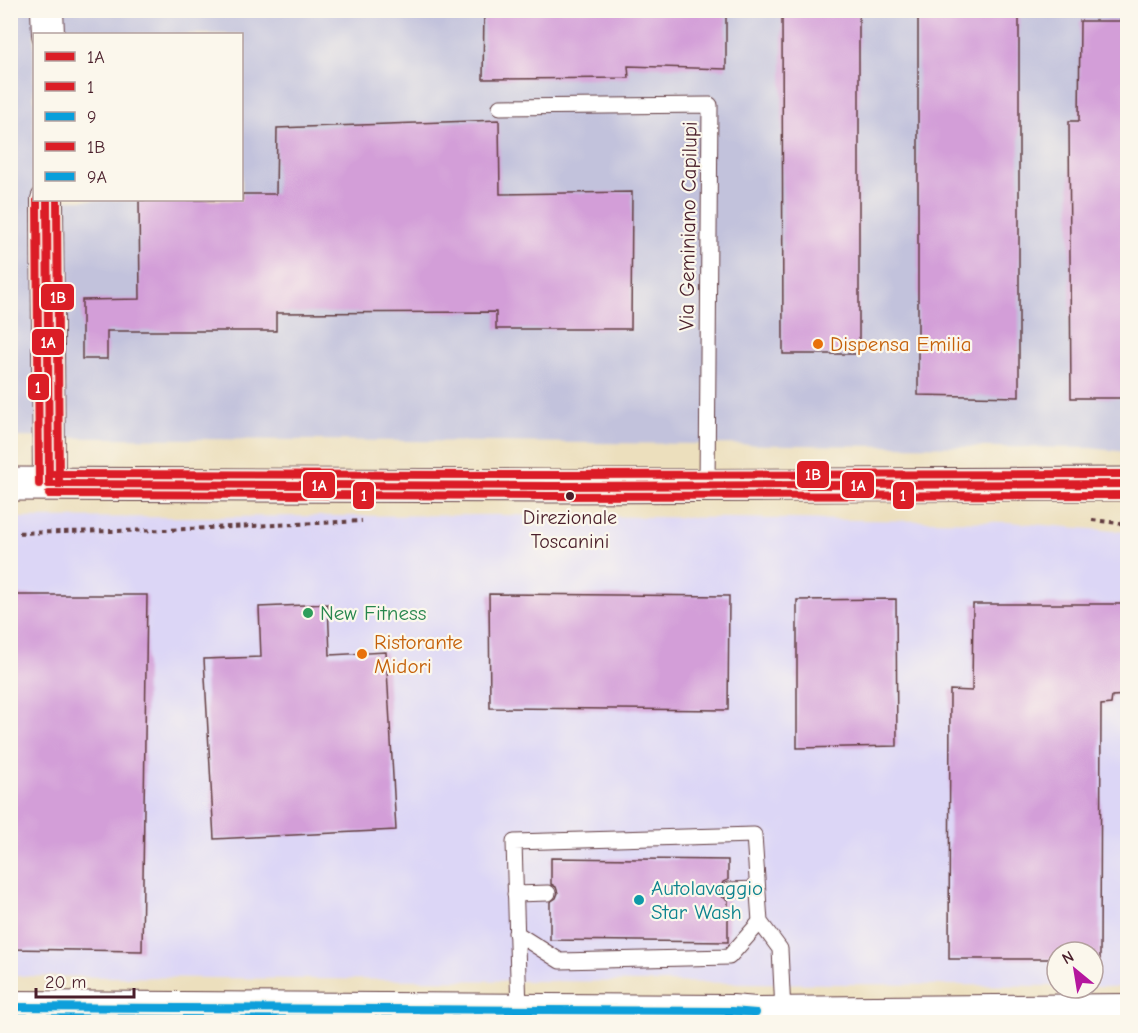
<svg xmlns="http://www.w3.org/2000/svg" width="1138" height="1033" viewBox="0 0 1138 1033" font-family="'Comic Neue',sans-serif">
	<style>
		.built { fill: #dcd6f6 }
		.industrial { fill: #c2c2dc; fill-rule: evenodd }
		.building { fill: #d39ed8 }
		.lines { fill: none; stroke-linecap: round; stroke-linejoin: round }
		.service-casing { stroke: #623c41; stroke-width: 17 }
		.minor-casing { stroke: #623c41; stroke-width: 34 }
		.secondary-casing { stroke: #623c41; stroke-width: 35 }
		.path { stroke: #623c41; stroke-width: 4; stroke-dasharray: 4.5 4.5; stroke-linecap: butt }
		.service { stroke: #fff; stroke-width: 15 }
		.minor { stroke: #fff; stroke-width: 32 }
		.secondary { stroke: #fff; stroke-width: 33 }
		.bus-1-casing { stroke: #fbf7ec; stroke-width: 12 }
		.bus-2-casing { stroke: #fbf7ec; stroke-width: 12 }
		.bus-3-casing { stroke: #fbf7ec; stroke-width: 12 }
		.bus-4-casing { stroke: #fbf7ec; stroke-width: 12 }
		.bus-5-casing { stroke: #fbf7ec; stroke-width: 12 }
		.bus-1 { stroke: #db1e26; stroke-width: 8 }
		.bus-2 { stroke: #db1e26; stroke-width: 8 }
		.bus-3 { stroke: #079fdb; stroke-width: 8 }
		.bus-4 { stroke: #db1e26; stroke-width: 8 }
		.bus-5 { stroke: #079fdb; stroke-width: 8 }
		.food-dot { fill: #e8710a; stroke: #fbf7ec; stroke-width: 2 }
		.bus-dot { fill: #4a1f2b; stroke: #fbf7ec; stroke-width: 2 }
		.leisure-dot { fill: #2e9e5b; stroke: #fbf7ec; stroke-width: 2 }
		.culture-dot { fill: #0f9aa8; stroke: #fbf7ec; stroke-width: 2 }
		.labels { text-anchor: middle; stroke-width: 4.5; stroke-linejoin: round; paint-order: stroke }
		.bus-label { font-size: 20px; fill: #4a1f2b; stroke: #fbf7ec }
		.street-label { font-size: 21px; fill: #4a1f2b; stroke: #fbf7ec }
		.food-label { font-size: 21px; fill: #c56008; stroke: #fbf7ec; text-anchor: start }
		.leisure-label { font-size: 21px; fill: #27864d; stroke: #fbf7ec; text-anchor: start }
		.culture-label { font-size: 21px; fill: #0d838f; stroke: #fbf7ec; text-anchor: start }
		.line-badge { stroke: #fbf7ec; stroke-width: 2 }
		.badge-label { font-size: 16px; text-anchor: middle; font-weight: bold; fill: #fff }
	</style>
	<rect width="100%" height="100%" fill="#fbf7ec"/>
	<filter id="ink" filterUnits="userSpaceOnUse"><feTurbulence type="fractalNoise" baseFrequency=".0167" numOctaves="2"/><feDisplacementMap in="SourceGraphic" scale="12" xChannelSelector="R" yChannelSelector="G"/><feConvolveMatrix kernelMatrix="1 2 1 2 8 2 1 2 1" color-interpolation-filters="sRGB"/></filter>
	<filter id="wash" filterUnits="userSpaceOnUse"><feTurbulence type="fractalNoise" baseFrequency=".008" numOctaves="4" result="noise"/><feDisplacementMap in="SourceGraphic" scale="24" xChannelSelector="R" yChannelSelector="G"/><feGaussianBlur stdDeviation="1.35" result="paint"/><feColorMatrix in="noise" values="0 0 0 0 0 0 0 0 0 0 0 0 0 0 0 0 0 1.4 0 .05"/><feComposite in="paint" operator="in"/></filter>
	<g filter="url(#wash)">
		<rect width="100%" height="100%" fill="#ecdfbd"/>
		<!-- built -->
		<path class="built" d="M499 515 1009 522 1127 532V987H1093V952H1057V986L11 976V518Z"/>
		<!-- industrial -->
		<path class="industrial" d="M11 11H1127V452L1090 448 11 437ZM34 34H242V200H34Z"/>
		<g id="blocks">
			<!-- building -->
			<g class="building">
				<path d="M484 10H726V69L628 66 629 78 483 79Z"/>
				<path d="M782 10H859V354H783Z"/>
				<path d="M918 10H1019V397L918 395Z"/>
				<path d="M1080 21H1128V398H1071L1069 121H1079Z"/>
				<path d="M499 120 500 194 632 192 631 329H496V312L276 313V331H107V359H82V300L140 299 139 200H242V194H276L277 128Z"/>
				<path d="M489 594 729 596 728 710 490 708Z"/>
				<path d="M10 595H147L142 951 10 949Z"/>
				<path d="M896 599 897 746 797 748V600Z"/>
				<path d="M328 604 330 655 386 652 396 830 214 839 204 659 261 657 259 607Z"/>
				<path d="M973 604H1128V695L1112 696 1111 704 1101 705 1100 959H1093V952H1057V959H949L950 690 972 691Z"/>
				<path d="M551 858 728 860V880L723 882 719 890 721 896 728 900V942L550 940V902L556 898 558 893 556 887 551 884Z"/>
			</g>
		</g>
	</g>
	<g filter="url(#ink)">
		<use href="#blocks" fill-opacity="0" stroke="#623c41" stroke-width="1.5"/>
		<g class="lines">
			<defs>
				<g id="service">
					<path d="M500 107 710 105 707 485"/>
					<path d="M729 890 757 889"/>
					<path d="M515 894 548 893"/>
					<path d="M516 933 560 961 729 957 760 922"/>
					<path d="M519 1011 514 842 754 835 760 922 780 949 783 1012"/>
				</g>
				<g id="minor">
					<path d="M47 10 48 34"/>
					<path d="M47 200 49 484"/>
					<path d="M10 1007 732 1011 756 1013 1128 1010"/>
				</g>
				<path id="secondary" d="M10 484 551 486 1128 484"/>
			</defs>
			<!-- service casing -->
			<use href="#service" class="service-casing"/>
			<!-- minor casing -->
			<use href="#minor" class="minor-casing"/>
			<!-- secondary casing -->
			<use href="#secondary" class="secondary-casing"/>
			<!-- path -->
			<g class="path">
				<path d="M1092 520 1128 524"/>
				<path d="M10 533 165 530 362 521"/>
			</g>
			<!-- service -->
			<use href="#service" class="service"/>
			<!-- minor -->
			<use href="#minor" class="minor"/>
			<!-- secondary -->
			<use href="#secondary" class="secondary"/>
			<defs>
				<g id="bus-1">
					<path d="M47 200 49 484"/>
					<path d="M49 484 551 486 1128 484"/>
				</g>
				<g id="bus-2">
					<path d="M37 200 39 484"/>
					<path d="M49 494 551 496 1128 495"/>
				</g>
				<path id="bus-3" d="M10 1007 732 1011 756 1013"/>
				<g id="bus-4">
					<path d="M57 200 59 484"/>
					<path d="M49 474 551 475 1128 474"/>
				</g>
				<path id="bus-5" d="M10 1018 744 1022"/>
			</defs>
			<!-- bus-1 casing -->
			<use href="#bus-1" class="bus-1-casing"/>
			<!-- bus-2 casing -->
			<use href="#bus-2" class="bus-2-casing"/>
			<!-- bus-3 casing -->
			<use href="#bus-3" class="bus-3-casing"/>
			<!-- bus-4 casing -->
			<use href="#bus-4" class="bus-4-casing"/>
			<!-- bus-5 casing -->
			<use href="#bus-5" class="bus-5-casing"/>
			<!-- bus-1 -->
			<use href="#bus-1" class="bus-1"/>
			<!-- bus-2 -->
			<use href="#bus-2" class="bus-2"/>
			<!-- bus-3 -->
			<use href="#bus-3" class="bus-3"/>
			<!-- bus-4 -->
			<use href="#bus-4" class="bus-4"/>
			<!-- bus-5 -->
			<use href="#bus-5" class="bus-5"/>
		</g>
	</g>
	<!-- markers -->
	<g class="food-dot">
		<circle cx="818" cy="344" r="6"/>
		<circle cx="362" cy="654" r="6"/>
	</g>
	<circle class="bus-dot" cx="570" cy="496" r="5"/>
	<circle class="leisure-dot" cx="308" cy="613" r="6"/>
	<circle class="culture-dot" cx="639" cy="900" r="6"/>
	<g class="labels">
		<!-- bus labels -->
		<g class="bus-label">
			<text x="570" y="524">Direzionale<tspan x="570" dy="24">Toscanini</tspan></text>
		</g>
		<!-- street labels -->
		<g class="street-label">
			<text transform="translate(688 226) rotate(-89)" y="7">Via Geminiano Capilupi</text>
		</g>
		<!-- food labels -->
		<g class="food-label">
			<text x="830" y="351">Dispensa Emilia</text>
			<text x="374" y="649">Ristorante<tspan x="374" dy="24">Midori</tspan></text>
		</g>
		<!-- leisure labels -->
		<g class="leisure-label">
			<text x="320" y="620">New Fitness</text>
		</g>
		<!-- culture labels -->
		<g class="culture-label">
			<text x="651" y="895">Autolavaggio<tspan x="651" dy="24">Star Wash</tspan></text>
		</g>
	</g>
	<g class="line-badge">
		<rect x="40" y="283" width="35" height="28" rx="6" fill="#db1e26"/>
		<rect x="31" y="328" width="34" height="28" rx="6" fill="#db1e26"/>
		<rect x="27" y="373" width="23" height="28" rx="6" fill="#db1e26"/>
		<rect x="796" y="460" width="34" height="29" rx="6" fill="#db1e26"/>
		<rect x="841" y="471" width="34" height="28" rx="6" fill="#db1e26"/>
		<rect x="302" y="471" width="34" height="28" rx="6" fill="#db1e26"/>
		<rect x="352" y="481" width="23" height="29" rx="6" fill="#db1e26"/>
		<rect x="892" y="481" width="23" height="29" rx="6" fill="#db1e26"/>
	</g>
	<g class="badge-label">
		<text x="58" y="303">1B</text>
		<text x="48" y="348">1A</text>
		<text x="38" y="393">1</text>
		<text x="813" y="480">1B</text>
		<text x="858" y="491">1A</text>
		<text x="319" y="491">1A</text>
		<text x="364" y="501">1</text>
		<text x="903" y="501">1</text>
	</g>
	<!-- margin -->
	<rect width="1138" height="1033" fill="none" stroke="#fbf7ec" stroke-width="36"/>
	<!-- legend -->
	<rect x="33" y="33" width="210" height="168" fill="#fbf7ec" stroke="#b4a19f" stroke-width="1.5"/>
	<rect x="45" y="52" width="30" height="9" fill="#db1e26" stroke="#b4a19f" stroke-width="1.5"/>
	<text x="87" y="63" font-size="18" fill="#4a1f2b">1A</text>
	<rect x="45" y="82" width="30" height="9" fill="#db1e26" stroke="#b4a19f" stroke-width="1.5"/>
	<text x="87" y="93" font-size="18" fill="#4a1f2b">1</text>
	<rect x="45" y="112" width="30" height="9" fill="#079fdb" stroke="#b4a19f" stroke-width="1.5"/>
	<text x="87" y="123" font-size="18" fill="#4a1f2b">9</text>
	<rect x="45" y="142" width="30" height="9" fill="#db1e26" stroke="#b4a19f" stroke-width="1.5"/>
	<text x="87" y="153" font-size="18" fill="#4a1f2b">1B</text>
	<rect x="45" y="172" width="30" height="9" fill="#079fdb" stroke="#b4a19f" stroke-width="1.5"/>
	<text x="87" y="183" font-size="18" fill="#4a1f2b">9A</text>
	<!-- north arrow -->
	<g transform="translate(1075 970) rotate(330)"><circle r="28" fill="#fbf7ec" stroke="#b4a19f" stroke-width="1.5"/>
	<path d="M0-4.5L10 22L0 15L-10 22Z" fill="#b5179e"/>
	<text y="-9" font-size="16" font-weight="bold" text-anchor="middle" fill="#4a1f2b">N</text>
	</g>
	<!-- scale -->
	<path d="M36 988v9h98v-9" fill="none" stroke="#4a1f2b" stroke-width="3"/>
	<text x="45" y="988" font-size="18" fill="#4a1f2b" stroke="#fbf7ec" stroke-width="4.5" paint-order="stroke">20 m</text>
</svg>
